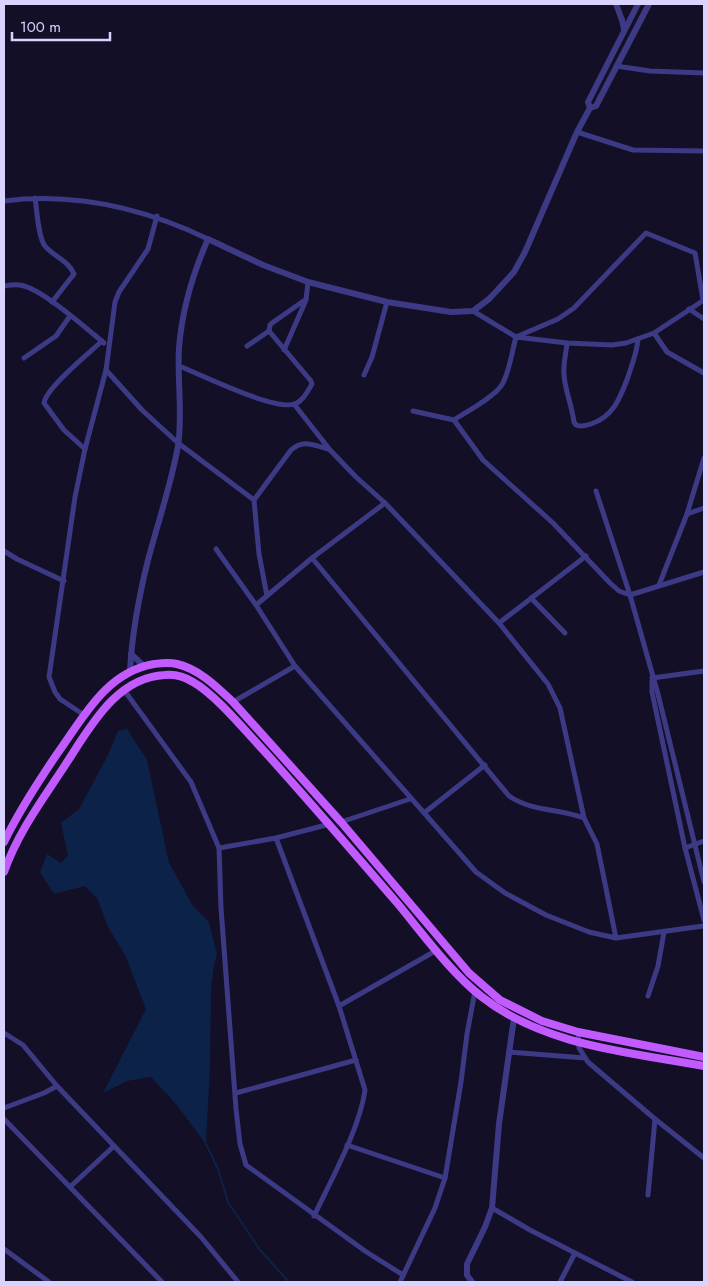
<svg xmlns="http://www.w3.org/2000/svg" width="708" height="1286" viewBox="0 0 708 1286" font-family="Jost,sans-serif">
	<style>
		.water { fill: #0c2248 }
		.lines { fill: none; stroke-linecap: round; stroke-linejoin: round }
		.stream { stroke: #0c2248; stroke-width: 2 }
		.minor { stroke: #3d3a85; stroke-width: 5 }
		.tertiary { stroke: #3d3a85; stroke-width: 6 }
		.primary { stroke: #c25bff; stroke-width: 8 }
	</style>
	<rect width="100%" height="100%" fill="#130f26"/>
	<!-- water -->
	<path class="water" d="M127 729 147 760 169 863 193 906 209 922 217 955 214 964 211 989 210 1066 206 1144 176 1104 151 1077 127 1081 103 1093 146 1009 125 955 108 927 97 898 85 886 54 894 40 872 47 854 61 863 68 856 61 823 79 809 107 757 118 731Z"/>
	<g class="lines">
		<!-- stream -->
		<path class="stream" d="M206 1144 218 1169 228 1202 260 1250 289 1282"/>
		<!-- minor -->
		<g class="minor">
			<path d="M616 66 650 71 704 73"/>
			<path d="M577 132 633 150 704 151"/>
			<path d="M35 198C37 210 38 237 45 246 53 256 69 261 74 274L52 302"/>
			<path d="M4 201C76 192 143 208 208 239"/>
			<path d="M4 286C9 285 14 284 20 285 41 288 86 328 104 343"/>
			<path d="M689 309 704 319"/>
			<path d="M473 311 516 337 567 343 612 345 626 343 654 333 704 300"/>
			<path d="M269 331 270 325 272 323 305 300"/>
			<path d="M654 333 667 352 704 373"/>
			<path d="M567 343C566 354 563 364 564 375 565 390 572 406 574 422L576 425C581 427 585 426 591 424 614 416 620 398 628 377 632 364 637 353 638 339"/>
			<path d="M284 350 306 300 308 282"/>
			<path d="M24 358 56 336 70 316"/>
			<path d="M179 366C202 375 274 411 295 404 303 401 307 392 312 384L311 381 269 331 247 346"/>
			<path d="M106 370 142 410 178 443 254 500 291 450C303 439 313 445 328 449"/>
			<path d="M364 375 372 357 387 302"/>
			<path d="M294 404 330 450 356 477 385 503 499 623 548 684 560 708 584 818"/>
			<path d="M413 411 454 420 483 460 553 523 610 583 619 591 630 595 704 572"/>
			<path d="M454 420C466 412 494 397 501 386 509 375 512 351 516 337L558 319 574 308 646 233 695 253 703 300"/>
			<path d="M85 449 64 430 44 403C46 388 89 353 102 341"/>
			<path d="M596 491 630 595 658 694 704 882"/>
			<path d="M254 500 259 554 267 596"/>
			<path d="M687 514 704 508"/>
			<path d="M216 549 256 605 295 666 476 872 505 893 546 915 589 932 616 938 703 926"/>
			<path d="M4 551 17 559 64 581"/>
			<path d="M312 558 509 796C532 812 558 808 584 818L597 844 616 938"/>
			<path d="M659 585 687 514 704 458"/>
			<path d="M531 598 565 633"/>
			<path d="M256 605 312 558 385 503"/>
			<path d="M499 623 586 556"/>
			<path d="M652 678 704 671"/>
			<path d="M652 681V692L685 848 704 920"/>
			<path d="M124 690 191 782 219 848 221 908 236 1109 240 1144 246 1165 365 1251 403 1275"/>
			<path d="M233 702 295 666"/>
			<path d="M84 715 60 699 55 692 49 677 75 497 85 449 106 370 115 302 119 292 148 249 157 216"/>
			<path d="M424 813 485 765"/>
			<path d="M341 822 410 799"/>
			<path d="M276 838 339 1006 365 1090C360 1128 331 1180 314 1216"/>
			<path d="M219 848 276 838 330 824"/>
			<path d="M685 848 704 841"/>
			<path d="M648 996 658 966 664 932"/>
			<path d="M339 1006 437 950"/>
			<path d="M578 1032 579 1048 588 1062 655 1119 704 1158"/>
			<path d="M4 1033 23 1045 57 1086 201 1237 238 1282"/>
			<path d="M509 1052 585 1058"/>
			<path d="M236 1093 356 1060"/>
			<path d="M4 1108 44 1093 57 1086"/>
			<path d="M4 1119 162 1282"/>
			<path d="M347 1145 445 1178"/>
			<path d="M70 1187 114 1146"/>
			<path d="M648 1195 655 1119"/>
			<path d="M492 1208 530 1230 632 1282"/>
			<path d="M4 1249 49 1282"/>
			<path d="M400 1282 435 1208 445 1178 461 1082 467 1034 475 991"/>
			<path d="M560 1282 575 1253"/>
		</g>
		<!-- tertiary -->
		<g class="tertiary">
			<path d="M616 4 622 20 624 29"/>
			<path d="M638 4 588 102 590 108 596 106 649 4"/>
			<path d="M131 654 144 666"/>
			<path d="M130 671C132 634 139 596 148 560 158 522 171 485 178 446 183 414 177 380 179 348 182 310 193 273 208 239L263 265 308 282 387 302 451 312 473 311 489 299 514 272 525 252 577 132 590 108"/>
			<path d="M472 1282 467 1275V1264L485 1227 492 1208 499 1124 514 1018"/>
		</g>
		<!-- primary -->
		<g class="primary">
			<path d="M4 842C19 811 38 782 57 754 83 718 106 672 154 664 162 663 169 662 177 664 199 669 217 687 233 702L341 822 469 973 500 1000 542 1021 578 1032 704 1057"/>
			<path d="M4 872C19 829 47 794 71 756 93 722 119 677 165 675 174 674 185 677 193 682 216 695 246 732 265 752 310 802 354 853 398 904 422 933 452 974 482 997 545 1046 628 1052 704 1066"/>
		</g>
	</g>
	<!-- border -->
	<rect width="708" height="1286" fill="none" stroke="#d9d4ff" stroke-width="10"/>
	<!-- scale -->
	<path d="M12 32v8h98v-8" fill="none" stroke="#d9d4ff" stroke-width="2.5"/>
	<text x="20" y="32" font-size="15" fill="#d9d4ff" stroke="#130f26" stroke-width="4" paint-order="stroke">100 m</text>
</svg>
